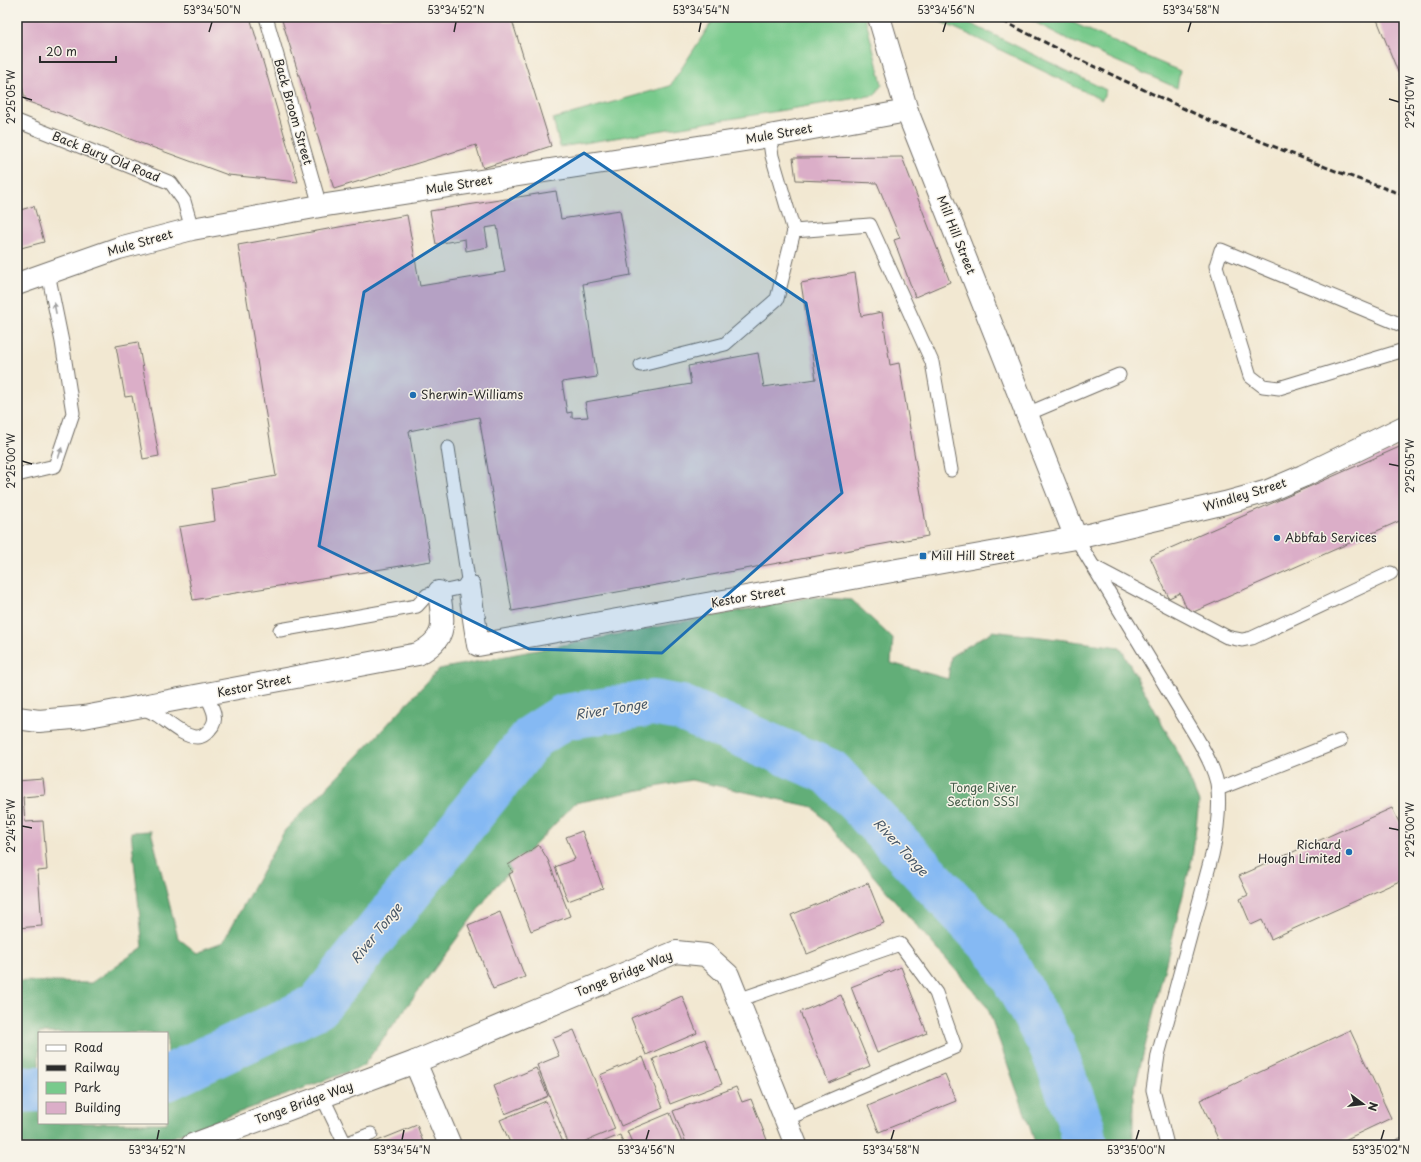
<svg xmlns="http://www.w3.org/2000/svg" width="1421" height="1162" viewBox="0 0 1421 1162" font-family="'Playpen Sans',sans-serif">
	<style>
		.green { fill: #78ca8c; stroke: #527a5c }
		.forest { fill: #62ae78; stroke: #466c52; fill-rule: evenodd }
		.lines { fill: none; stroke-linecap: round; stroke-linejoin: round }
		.river { stroke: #85b9f3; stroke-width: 46 }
		.building { fill: #dbaec8 }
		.service-casing { stroke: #716d65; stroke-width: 15 }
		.minor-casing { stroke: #716d65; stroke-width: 24 }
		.service { stroke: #fff; stroke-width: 13 }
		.minor { stroke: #fff; stroke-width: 22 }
		.rail { stroke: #2b2b2b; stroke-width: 3; stroke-dasharray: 6 3; stroke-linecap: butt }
		.oneway { fill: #a0a0a0 }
		.marked { fill: #1f6fb2; fill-opacity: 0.2; stroke: #1f6fb2; stroke-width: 3; stroke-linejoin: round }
		.ticks { fill: none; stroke: #2b2b2b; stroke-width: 1.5 }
		.poi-dot { fill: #1f6fb2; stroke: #f7f3e8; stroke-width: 1.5 }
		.labels { text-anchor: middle; stroke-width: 3; stroke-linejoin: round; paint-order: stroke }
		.street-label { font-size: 12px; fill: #2b2b2b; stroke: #f7f3e8 }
		.poi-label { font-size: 12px; fill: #2b2b2b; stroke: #f7f3e8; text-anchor: start }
		.park-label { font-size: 12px; fill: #425b48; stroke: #f7f3e8 }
		.water-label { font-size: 13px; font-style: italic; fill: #465667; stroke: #f7f3e8 }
		.neatline { fill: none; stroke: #2b2b2b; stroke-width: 1.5 }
		.ticks-label { font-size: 10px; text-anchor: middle; fill: #2b2b2b }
	</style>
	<rect width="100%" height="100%" fill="#f7f3e8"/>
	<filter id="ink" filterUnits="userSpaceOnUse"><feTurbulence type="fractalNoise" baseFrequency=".025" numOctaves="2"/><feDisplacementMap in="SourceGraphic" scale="8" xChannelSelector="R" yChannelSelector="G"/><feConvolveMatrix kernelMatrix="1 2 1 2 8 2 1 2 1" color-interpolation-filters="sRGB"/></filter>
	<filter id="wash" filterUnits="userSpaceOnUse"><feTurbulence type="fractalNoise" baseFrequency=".012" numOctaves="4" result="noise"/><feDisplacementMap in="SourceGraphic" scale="16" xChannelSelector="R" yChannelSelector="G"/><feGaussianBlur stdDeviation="0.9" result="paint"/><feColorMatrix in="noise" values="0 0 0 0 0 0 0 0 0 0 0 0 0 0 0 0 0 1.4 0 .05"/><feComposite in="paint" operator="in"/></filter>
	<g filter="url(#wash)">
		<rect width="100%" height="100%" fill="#f2e8d2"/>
		<!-- green -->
		<g class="green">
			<path d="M715 17H865L882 84 875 95 560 147 553 119 670 86Z"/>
			<path d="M930 17H957L1106 90 1102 100 968 34Z"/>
			<path d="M1025 17H1061L1140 54 1180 71 1177 88 1071 41Z"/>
		</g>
		<!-- forest -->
		<path class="forest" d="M811 597 852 600 893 639 891 663 948 679 951 656 993 631 1120 647 1180 756 1199 802 1192 859 1133 1095V1145H1036L987 1006 813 807 691 780 575 803 494 888 363 1066 152 1145H17V981L91 983 143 947 131 832 151 831 178 938 196 952 223 942 285 830 359 755 439 669ZM39 1033H167V1123H39Z"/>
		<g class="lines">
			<!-- river -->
			<g class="river">
				<path d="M167 1078 318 1006 533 737 564 717 653 703 681 708 830 772 1000 953 1052 1046 1082 1127 1085 1145"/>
				<path d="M17 1090 39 1089"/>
			</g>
		</g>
		<g id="blocks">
			<!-- building -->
			<g class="building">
				<path d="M17 17H250L298 182 228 175 26 101 17 68Z"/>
				<path d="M281 17H511L551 146 483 168 476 145 334 189Z"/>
				<path d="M1376 17H1404V87Z"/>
				<path d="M902 157 950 282 915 297 894 240 900 238 877 183 796 180 793 158Z"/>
				<path d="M556 191 561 219 620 210 631 275 583 284 597 377 562 382 567 413 572 412V418L588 417 585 402 691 384 688 366 758 353 764 387 816 379 801 283 855 273 861 316 882 312 890 365 899 363 928 536 512 611 479 417 409 431 431 561 193 600 179 527 215 521 211 488 276 476 238 245 407 215 420 286 505 272 497 226 485 228 488 247 466 251 465 239 436 244 430 211Z"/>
				<path d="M34 206 44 242 17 249V211Z"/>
				<path d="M138 342 159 456 143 459 132 396 125 397 116 346Z"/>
				<path d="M1404 445V519L1189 614 1180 593 1169 598 1150 557Z"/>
				<path d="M43 779 45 795 23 797 25 822 43 821 47 870 38 871 42 926 17 928V781Z"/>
				<path d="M1392 808 1402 828 1404 827V879L1271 939 1262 920 1251 925 1240 899 1248 895 1239 876Z"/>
				<path d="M582 831 603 888 568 901 555 867 575 859 566 837Z"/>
				<path d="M539 845 548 860 570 916 531 931 509 874 513 872 508 865Z"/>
				<path d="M868 883 884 923 807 954 791 915Z"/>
				<path d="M500 912 525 977 493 989 468 925Z"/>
				<path d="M901 967 927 1033 877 1053 851 987Z"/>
				<path d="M841 995 870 1066 829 1083 800 1012Z"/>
				<path d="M682 996 697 1033 646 1055 631 1018Z"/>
				<path d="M574 1030 615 1129 576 1145H569L537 1065 559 1056 552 1039Z"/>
				<path d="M1350 1030 1391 1118 1334 1145H1221L1200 1100Z"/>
				<path d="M705 1039 722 1084 670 1104 653 1059Z"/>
				<path d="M643 1057 663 1108 621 1126 600 1075Z"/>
				<path d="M536 1068 548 1096 505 1114 494 1086Z"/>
				<path d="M945 1074 956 1101 879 1132 868 1106Z"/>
				<path d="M736 1087 742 1102 751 1099 769 1145H687L673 1111Z"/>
				<path d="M546 1101 564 1145H511L500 1120Z"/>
				<path d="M670 1113 683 1145H633L627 1131Z"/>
				<path d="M417 1125 424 1145H377L375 1142Z"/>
				<path d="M620 1135 624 1145H595Z"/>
			</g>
		</g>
	</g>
	<g filter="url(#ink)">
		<use href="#blocks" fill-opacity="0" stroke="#716d65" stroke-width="1"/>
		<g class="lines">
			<defs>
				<g id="service">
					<path d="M266 17 320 206"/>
					<path d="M17 121 171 183 184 201 192 229"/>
					<path d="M769 136 772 156 794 231 870 225 932 362 951 470"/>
					<path d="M1404 326 1221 250 1216 266 1250 376 1263 386 1279 388 1404 350"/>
					<path d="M641 365 725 344 777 299 794 231"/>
					<path d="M1027 414 1119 375"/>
					<path d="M17 475 55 466 73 413 62 342 48 273"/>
					<path d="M1076 538 1194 733C1203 748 1217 773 1218 790 1220 813 1217 833 1212 855L1158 1055 1153 1090 1167 1145"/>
					<path d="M1094 567 1227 637 1242 640 1252 638 1391 573"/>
					<path d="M280 630 417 606 427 595 469 586 448 448"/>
					<path d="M140 707C146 710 152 712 157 715 168 722 183 737 197 737 202 737 207 733 210 729 220 719 211 705 206 695"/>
					<path d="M1218 789 1340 741"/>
					<path d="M738 1000 900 944 936 993 955 1047 786 1119"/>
					<path d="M322 1096 345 1144 344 1145"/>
					<path d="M345 1144 371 1134"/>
					<path d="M1402 1145 1404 1144"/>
				</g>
				<g id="minor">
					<path d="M879 17 907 111 1076 538"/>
					<path d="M17 284 119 248 192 229 320 206 769 136 907 111"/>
					<path d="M469 586 478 645 1076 538 1225 503 1268 491 1303 476 1404 427"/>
					<path d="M17 718 39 721 84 717 418 654C449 637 443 623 439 592"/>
					<path d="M415 1062 450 1145"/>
					<path d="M192 1145 415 1062 676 952 706 955 728 975 796 1145"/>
				</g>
			</defs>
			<!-- service casing -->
			<use href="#service" class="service-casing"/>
			<!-- minor casing -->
			<use href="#minor" class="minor-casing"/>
			<!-- service -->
			<use href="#service" class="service"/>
			<!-- minor -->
			<use href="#minor" class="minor"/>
			<!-- rail -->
			<path class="rail" d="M995 17 1076 58 1217 124 1338 172 1404 195"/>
		</g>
		<!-- one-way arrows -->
		<defs><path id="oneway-solid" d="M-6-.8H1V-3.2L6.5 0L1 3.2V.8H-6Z"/></defs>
		<g class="oneway">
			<use href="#oneway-solid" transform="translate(55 308) rotate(-101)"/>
			<use href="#oneway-solid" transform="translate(60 453) rotate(-72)"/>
		</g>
	</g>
	<!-- marked area -->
	<path class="marked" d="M584 153 806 303 842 493 662 653 529 649 319 546 364 292Z"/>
	<!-- ticks -->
	<path class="ticks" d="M209 32 212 22M454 32 456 22M699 32 701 22M943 32 946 22M1188 32 1191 22M22 97 32 100M1389 99 1399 102M22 461 32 464M1389 464 1399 466M22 826 32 828M1389 828 1399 830M157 1140 159 1130M402 1140 404 1130M646 1140 649 1130M891 1140 894 1130M1136 1140 1139 1130M1381 1140 1384 1130"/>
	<!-- markers -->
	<g class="poi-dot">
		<circle cx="413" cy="395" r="4"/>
		<circle cx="1277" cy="538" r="4"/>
		<rect x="919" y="552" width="8" height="8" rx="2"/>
		<circle cx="1349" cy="852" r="4"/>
	</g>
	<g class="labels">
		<!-- street labels -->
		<g class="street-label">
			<text transform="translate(293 112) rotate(74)" y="4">Back Broom Street</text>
			<text transform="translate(779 134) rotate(-10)" y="4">Mule Street</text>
			<text transform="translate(106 157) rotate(22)" y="4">Back Bury Old Road</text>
			<text transform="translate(459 185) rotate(-9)" y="4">Mule Street</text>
			<text transform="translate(956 235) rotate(68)" y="4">Mill Hill Street</text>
			<text transform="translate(140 243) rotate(-16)" y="4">Mule Street</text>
			<text transform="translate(1245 495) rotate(-17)" y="4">Windley Street</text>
			<text transform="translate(748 597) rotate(-10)" y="4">Kestor Street</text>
			<text transform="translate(254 686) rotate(-11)" y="4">Kestor Street</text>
			<text transform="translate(624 974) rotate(-22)" y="4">Tonge Bridge Way</text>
			<text transform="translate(304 1103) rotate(-20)" y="4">Tonge Bridge Way</text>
		</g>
		<!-- poi labels -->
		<g class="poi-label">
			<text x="421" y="399">Sherwin-Williams</text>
			<text x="1285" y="542">Abbfab Services</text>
			<text x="931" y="560">Mill Hill Street</text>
			<text x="1341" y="849" text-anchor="end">Richard<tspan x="1341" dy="14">Hough Limited</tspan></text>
		</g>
		<!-- park labels -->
		<g class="park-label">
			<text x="983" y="792">Tonge River<tspan x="983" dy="14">Section SSSI</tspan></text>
		</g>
		<!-- water labels -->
		<g class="water-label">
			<text transform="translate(611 709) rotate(-9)" y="5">River Tonge</text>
			<text transform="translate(901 847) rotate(47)" y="5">River Tonge</text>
			<text transform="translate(376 933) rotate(-51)" y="5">River Tonge</text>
		</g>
	</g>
	<!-- margin -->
	<rect width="1421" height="1162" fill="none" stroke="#f7f3e8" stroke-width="44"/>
	<!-- legend -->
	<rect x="38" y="1032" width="130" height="92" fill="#f7f3e8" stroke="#a5a39c"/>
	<rect x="46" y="1045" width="20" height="6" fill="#ffffff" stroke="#a5a39c"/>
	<text x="74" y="1052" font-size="12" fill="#2b2b2b">Road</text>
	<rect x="46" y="1065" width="20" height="6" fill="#2b2b2b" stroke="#a5a39c"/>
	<text x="74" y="1072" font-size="12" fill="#2b2b2b">Railway</text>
	<rect x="46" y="1082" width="20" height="12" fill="#78ca8c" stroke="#a5a39c"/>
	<text x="74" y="1092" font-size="12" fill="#2b2b2b">Park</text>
	<rect x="46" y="1102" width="20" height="12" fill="#dbaec8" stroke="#a5a39c"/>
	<text x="74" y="1112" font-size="12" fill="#2b2b2b">Building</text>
	<!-- north arrow -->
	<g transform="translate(1363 1104) rotate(105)" stroke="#f7f3e8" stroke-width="3" paint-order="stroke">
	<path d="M0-3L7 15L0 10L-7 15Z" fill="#2b2b2b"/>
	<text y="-6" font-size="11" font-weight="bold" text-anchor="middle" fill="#2b2b2b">N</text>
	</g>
	<!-- scale -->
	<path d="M40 56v6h76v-6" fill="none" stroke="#2b2b2b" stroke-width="2"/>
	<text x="46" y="56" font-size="12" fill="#2b2b2b" stroke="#f7f3e8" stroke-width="3" paint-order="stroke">20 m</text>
	<rect x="22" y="22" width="1377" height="1118" class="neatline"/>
	<g class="ticks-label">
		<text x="212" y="14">53°34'50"N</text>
		<text x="456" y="14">53°34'52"N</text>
		<text x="701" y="14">53°34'54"N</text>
		<text x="946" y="14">53°34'56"N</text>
		<text x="1191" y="14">53°34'58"N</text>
		<text transform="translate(11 97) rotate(-90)" y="4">2°25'05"W</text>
		<text transform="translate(1410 102) rotate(-90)" y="4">2°25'10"W</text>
		<text transform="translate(11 461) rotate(-90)" y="4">2°25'00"W</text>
		<text transform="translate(1410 466) rotate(-90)" y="4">2°25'05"W</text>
		<text transform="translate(11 826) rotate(-90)" y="4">2°24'55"W</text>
		<text transform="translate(1410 830) rotate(-90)" y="4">2°25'00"W</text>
		<text x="157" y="1154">53°34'52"N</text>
		<text x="402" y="1154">53°34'54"N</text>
		<text x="646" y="1154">53°34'56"N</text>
		<text x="891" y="1154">53°34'58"N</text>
		<text x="1136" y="1154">53°35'00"N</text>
		<text x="1381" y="1154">53°35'02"N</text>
	</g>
</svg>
